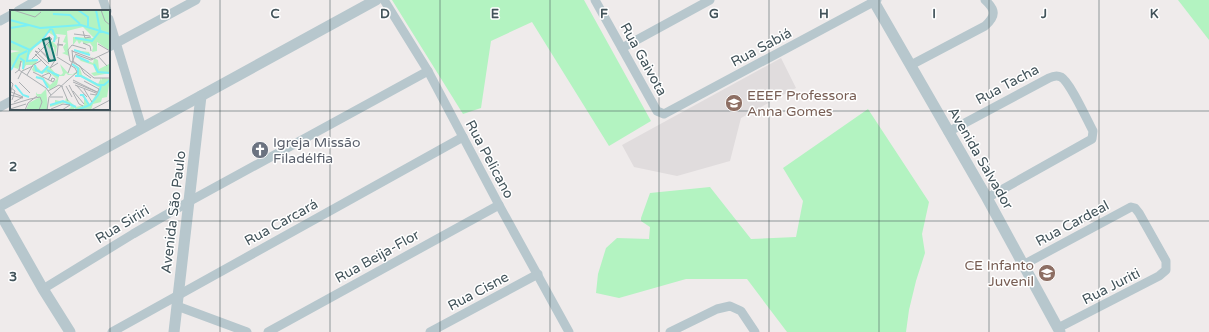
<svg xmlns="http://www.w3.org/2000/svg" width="1209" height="332" viewBox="0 0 1209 332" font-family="'Varela Round',sans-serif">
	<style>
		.education { fill: #e0dcdd }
		.green { fill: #b3f3c1 }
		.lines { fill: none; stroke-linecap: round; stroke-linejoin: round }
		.minor { stroke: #b7c7cd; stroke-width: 9 }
		.tertiary { stroke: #b7c7cd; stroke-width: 11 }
		.grid { fill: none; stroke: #42535a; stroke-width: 1; stroke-opacity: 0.55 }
		.labels { text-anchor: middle; stroke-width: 3; stroke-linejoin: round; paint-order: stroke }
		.street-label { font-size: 14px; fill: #42535a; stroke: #fff }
		.education-label { font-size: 14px; fill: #785e54; stroke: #fff; text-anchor: start }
		.worship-label { font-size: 14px; fill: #5b616d; stroke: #fff; text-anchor: start }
		.inset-river { fill: none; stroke: #7bf0f5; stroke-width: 2 }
		.inset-road { fill: none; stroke: #aaaeb1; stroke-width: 1 }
		.view { fill: #0f766e; fill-opacity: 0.15; stroke: #0f766e; stroke-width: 2 }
		.inset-edge { fill: none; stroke: #42535a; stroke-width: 2 }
		.grid-label { font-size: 13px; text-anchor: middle; font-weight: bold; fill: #42535a; stroke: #fff; stroke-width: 3; stroke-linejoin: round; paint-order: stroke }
	</style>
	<rect width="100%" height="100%" fill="#efebeb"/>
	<!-- education -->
	<path class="education" d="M781 58 796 88 741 118 730 161 677 176 634 167 622 145Z"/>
	<!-- green -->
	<g class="green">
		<path d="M392 0H584L651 121 609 146 532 22 491 41 481 108 463 114Z"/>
		<path d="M1178 0H1209V40Z"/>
		<path d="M868 109 929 202 922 234 925 253 916 281 909 310 906 332H787L747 279H686L619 298 596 293 598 274 606 248 617 238 649 239 650 227 641 221V218L650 193 710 187 751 239 796 237 803 201 783 168Z"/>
	</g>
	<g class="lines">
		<!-- minor -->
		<g class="minor">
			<path d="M103 0 107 11"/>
			<path d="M384 0 428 71 499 205 569 332"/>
			<path d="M595 0 657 111 664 114 877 0"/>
			<path d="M18 11 37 0"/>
			<path d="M109 19 142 128"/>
			<path d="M0 21 11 15"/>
			<path d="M109 47 196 0"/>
			<path d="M622 48 710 0"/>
			<path d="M911 65 985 26C996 16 996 10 985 0"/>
			<path d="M0 107 11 101"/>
			<path d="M948 132 1049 78C1053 76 1057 75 1061 77 1070 82 1087 120 1093 131L1092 139 987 198"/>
			<path d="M1023 265 1131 207 1135 208 1139 213 1166 261V270L1159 276 1058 328"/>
			<path d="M43 289 133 234 190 201 428 71"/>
			<path d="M177 306 247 332"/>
			<path d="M112 332 463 137"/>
			<path d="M268 332 499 205"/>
			<path d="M430 332 538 274"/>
			<path d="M670 332 717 309 730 306 741 311 755 332"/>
		</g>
		<!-- tertiary -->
		<g class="tertiary">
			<path d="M873 0 987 198 1060 332"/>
			<path d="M0 206 376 0"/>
			<path d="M0 213 43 289 70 332"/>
			<path d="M174 332 201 96"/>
		</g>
	</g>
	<!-- grid -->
	<path class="grid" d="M110 0V332M220 0V332M330 0V332M440 0V332M550 0V332M659 0V332M769 0V332M879 0V332M989 0V332M1099 0V332M0 111H1209M0 221H1209"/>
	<!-- icons -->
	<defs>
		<symbol id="school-disc" viewBox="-11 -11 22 22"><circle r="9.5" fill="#8d6e63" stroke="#fff"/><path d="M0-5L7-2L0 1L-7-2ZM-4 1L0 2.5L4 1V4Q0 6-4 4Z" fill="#fff"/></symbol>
		<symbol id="church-disc" viewBox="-11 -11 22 22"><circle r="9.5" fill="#6b7280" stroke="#fff"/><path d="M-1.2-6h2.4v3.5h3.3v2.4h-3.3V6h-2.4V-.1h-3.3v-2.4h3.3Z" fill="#fff"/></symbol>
	</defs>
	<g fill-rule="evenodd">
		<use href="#school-disc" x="724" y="93" width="20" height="20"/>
		<use href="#church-disc" x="250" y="140" width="20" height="20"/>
		<use href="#school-disc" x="1037" y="263" width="20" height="20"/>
	</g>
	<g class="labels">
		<!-- street labels -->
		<g class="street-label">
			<text transform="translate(761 47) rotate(-28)" y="5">Rua Sabiá</text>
			<text transform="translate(644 59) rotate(61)" y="5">Rua Gaivota</text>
			<text transform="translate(1007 84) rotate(-28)" y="5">Rua Tacha</text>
			<text transform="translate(981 158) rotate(60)" y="5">Avenida Salvador</text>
			<text transform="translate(490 159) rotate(62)" y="5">Rua Pelicano</text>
			<text transform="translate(173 212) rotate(-83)" y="5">Avenida São Paulo</text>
			<text transform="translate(281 222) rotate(-29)" y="5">Rua Carcará</text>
			<text transform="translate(1072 223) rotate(-28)" y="5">Rua Cardeal</text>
			<text transform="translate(122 224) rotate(-31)" y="5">Rua Siriri</text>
			<text transform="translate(377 256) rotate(-29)" y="5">Rua Beija-Flor</text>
			<text transform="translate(1111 286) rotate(-27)" y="5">Rua Juriti</text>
			<text transform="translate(478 291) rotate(-28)" y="5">Rua Cisne</text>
		</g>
		<!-- education labels -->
		<g class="education-label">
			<text x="747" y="100">EEEF Professora<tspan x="747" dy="16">Anna Gomes</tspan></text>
			<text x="1034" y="270" text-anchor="end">CE Infanto<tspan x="1034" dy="16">Juvenil</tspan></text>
		</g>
		<!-- worship labels -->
		<g class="worship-label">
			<text x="273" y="147">Igreja Missão<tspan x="273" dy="16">Filadélfia</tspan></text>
		</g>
	</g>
	<!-- overview -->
	<g transform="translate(10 10)">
		<rect width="100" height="100" fill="#efebeb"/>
		<path d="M0 0H100L99 40 87 32V41L82 42 83 37 80 33 74 34 72 31 69 34 67 30 63 35V27L84 28 73 17 57 21 59 46 52 43 55 42 53 37 56 33 53 32 56 25 46 24 48 28 43 32 47 36 45 46 44 37 41 36 40 39 37 35 44 30V26L38 22 31 33 24 38 17 48V50L28 49 25 55 31 61 39 56 45 63 51 65 53 63 50 54 59 64H63L68 61 62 53 70 58 72 65 88 74 91 68V71L92 68 100 69 97 87 92 88 91 92 83 94 81 100H65L64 97V100H57L61 97 57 92 40 97V94H45V90L55 92 56 88 66 97 74 95V88L71 85 68 86 72 84 80 94 90 78 66 64 58 65 56 63 54 66H49L47 75 40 80 33 69 25 68 31 66 40 75 47 69 40 63 25 62 22 60 24 55H16L13 61 12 51 8 59 0 56V43L10 41 0 40ZM64 40 79 42 80 46 88 50 89 59 99 54 100 63 84 66 81 63 86 62 83 55 71 51 65 45 83 53 84 49 77 43ZM36 79 38 99 16 100 19 93 28 88 26 84 27 82V84H31Z" fill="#b3f3c1"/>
		<path class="inset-river" d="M68 0 78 7V16M86 0 90 20M43 4 60 5 70 14M0 10 30 18 71 15 100 24M0 18 19 15M42 19 45 26 44 32M65 28 82 31 90 21M0 31 20 40 33 29 42 17M19 40 17 51 28 50M64 40 80 45M66 46 79 52M10 48 14 51 13 59M62 54 68 58V65M84 54 88 62 100 63M25 55 26 60 32 63 38 56M1 60 9 45 17 41M37 60 49 66M65 66H71L88 75H94L100 70M26 67 33 69 38 78M5 75 13 85 19 87M70 85H73L79 95M40 95 53 91 66 97M67 100 80 95 88 85 91 76"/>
		<path class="inset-road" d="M3 0 25 7 31 2M91 0 95 11 100 15M73 21 75 28 81 27M64 24 80 26M73 33 80 36 81 41M88 34 100 41M47 35H53L47 34M62 35 76 39M62 40 63 51 78 63 84 68H100M62 41 83 49M28 42 25 41 39 54M25 44 37 56M65 44 81 50 100 41M47 46 49 27M88 46 97 56M22 49 42 29 39 26 41 30M46 49 40 58 48 53M60 51 70 56 74 63 81 68M60 51 58 40 62 35M41 52 28 38 42 51M9 60 11 51 9 60M23 62 43 72 45 69 42 68 41 71M5 63 9 60 36 78 41 85M58 63 65 45M17 65 23 55 32 50M32 66 39 63 41 65 38 70M8 69 12 61 23 56M63 70 87 82M0 71 3 74 0 84M74 71 89 79 86 85 80 84M9 72 20 83M63 72 87 82M59 75 69 94 73 96M65 75 86 83M66 75 77 87M56 76 62 87M0 77 5 81 2 90M52 77 58 91M74 79 82 92M38 81 49 75 53 77M63 81 74 94M1 82 13 87 4 92M0 85 13 88M40 87H53M20 89 30 87 32 92 29 100M0 95 20 89M0 99 16 94M41 99 53 94 60 95 52 100M15 100 18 93 27 86M37 100 39 87 67 62 65 58 47 47M81 100 100 90"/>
		<path class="view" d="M39 28 45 50 39 51 33 30Z"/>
		<rect width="100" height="100" class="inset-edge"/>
	</g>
	<g class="grid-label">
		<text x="165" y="18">B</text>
		<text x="275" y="18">C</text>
		<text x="385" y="18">D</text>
		<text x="495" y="18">E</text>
		<text x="604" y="18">F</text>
		<text x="714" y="18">G</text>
		<text x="824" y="18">H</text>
		<text x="934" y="18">I</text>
		<text x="1044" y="18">J</text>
		<text x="1154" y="18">K</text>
		<text x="13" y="171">2</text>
		<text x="13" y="281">3</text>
	</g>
</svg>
